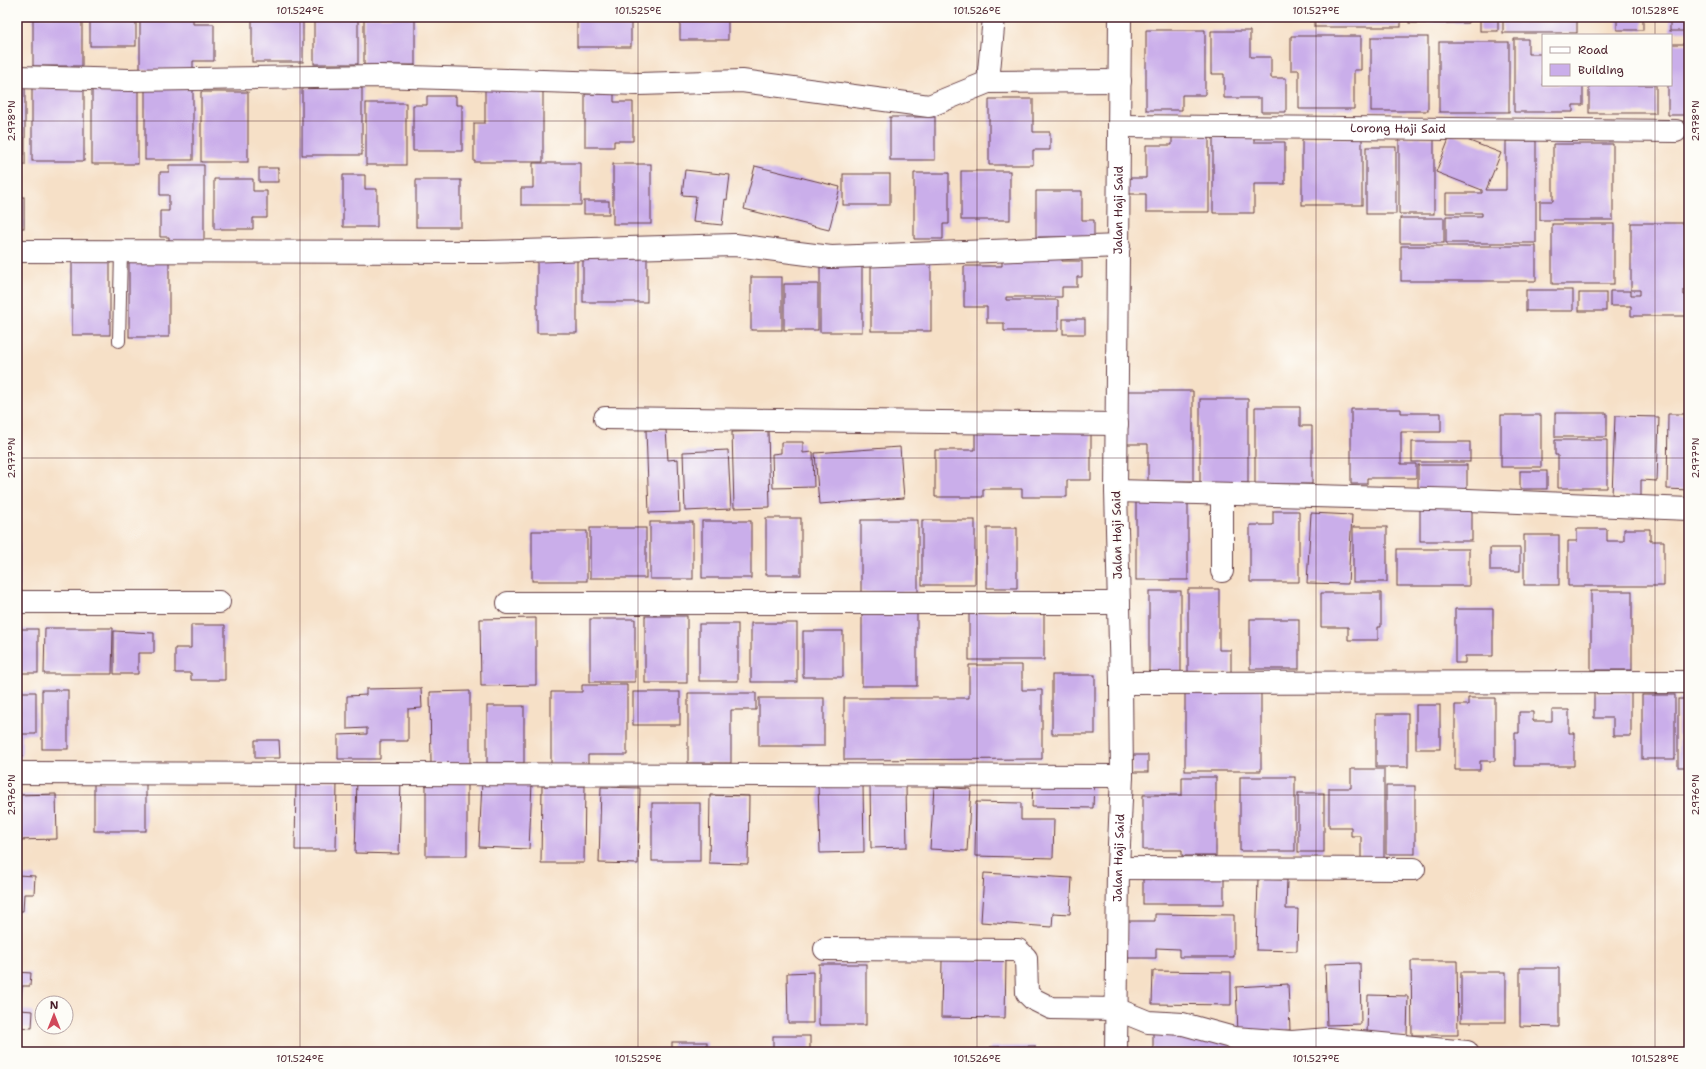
<svg xmlns="http://www.w3.org/2000/svg" width="1706" height="1069" viewBox="0 0 1706 1069" font-family="'Shantell Sans',sans-serif">
	<style>
		.building { fill: #caaeea }
		.lines { fill: none; stroke-linecap: round; stroke-linejoin: round }
		.lane-casing { stroke: #643c42; stroke-width: 14 }
		.street-casing { stroke: #643c42; stroke-width: 24 }
		.lane { stroke: #fff; stroke-width: 12 }
		.street { stroke: #fff; stroke-width: 22 }
		.ticks { fill: none; stroke: #4a1f2b; stroke-width: 1; stroke-opacity: 0.45 }
		.labels { text-anchor: middle; stroke-width: 4; stroke-linejoin: round; paint-order: stroke }
		.street-label { font-size: 12px; fill: #4a1f2b; stroke: #fdfcf7 }
		.neatline { fill: none; stroke: #4a1f2b; stroke-width: 1.5 }
		.ticks-label { font-size: 10px; text-anchor: middle; fill: #4a1f2b }
	</style>
	<rect width="100%" height="100%" fill="#fdfcf7"/>
	<filter id="ink" filterUnits="userSpaceOnUse"><feTurbulence type="fractalNoise" baseFrequency=".025" numOctaves="2"/><feDisplacementMap in="SourceGraphic" scale="8" xChannelSelector="R" yChannelSelector="G"/><feConvolveMatrix kernelMatrix="1 2 1 2 8 2 1 2 1" color-interpolation-filters="sRGB"/></filter>
	<filter id="wash" filterUnits="userSpaceOnUse"><feTurbulence type="fractalNoise" baseFrequency=".012" numOctaves="4" result="noise"/><feDisplacementMap in="SourceGraphic" scale="16" xChannelSelector="R" yChannelSelector="G"/><feGaussianBlur stdDeviation="0.9" result="paint"/><feColorMatrix in="noise" values="0 0 0 0 0 0 0 0 0 0 0 0 0 0 0 0 0 1.4 0 .05"/><feComposite in="paint" operator="in"/></filter>
	<g filter="url(#wash)">
		<rect width="100%" height="100%" fill="#f6e0c7"/>
		<g id="blocks">
			<!-- building -->
			<g class="building">
				<rect x="33" y="17" width="49" height="49"/>
				<rect x="90" y="17" width="46" height="29"/>
				<path d="M140 17H193V24H214V61H193V70H140Z"/>
				<rect x="252" y="17" width="51" height="45"/>
				<rect x="314" y="17" width="44" height="47"/>
				<rect x="364" y="17" width="51" height="48"/>
				<rect x="577" y="17" width="54" height="30"/>
				<rect x="680" y="17" width="48" height="23"/>
				<rect x="1314" y="17" width="87" height="10"/>
				<rect x="1409" y="17" width="59" height="6"/>
				<rect x="1480" y="17" width="18" height="14"/>
				<rect x="1503" y="17" width="74" height="16"/>
				<rect x="1617" y="17" width="26" height="13"/>
				<rect x="1670" y="17" width="19" height="14"/>
				<path d="M1146 30H1205V95H1182V110H1146Z"/>
				<path d="M1211 31H1250V57H1271V78H1286V112H1261V98H1224V74H1211Z"/>
				<path d="M1291 36H1361V70H1354V109H1299V70H1291Z"/>
				<rect x="1371" y="37" width="57" height="74"/>
				<path d="M1514 39H1528V54H1543V85H1583V105H1573V112H1514Z"/>
				<rect x="1439" y="42" width="70" height="70"/>
				<path d="M1671 44H1689V115H1668V85H1671Z"/>
				<rect x="1589" y="85" width="67" height="28"/>
				<rect x="17" y="87" width="8" height="78"/>
				<path d="M485 87H543V162H474V123H485Z"/>
				<rect x="32" y="88" width="52" height="73"/>
				<rect x="145" y="88" width="48" height="72"/>
				<rect x="302" y="88" width="60" height="67"/>
				<rect x="92" y="90" width="46" height="74"/>
				<rect x="201" y="92" width="47" height="70"/>
				<path d="M585 94H614V102H633V141H614V147H585Z"/>
				<path d="M427 96H456V105H462V151H413V105H427Z"/>
				<path d="M989 99H1033V132H1050V150H1033V165H989Z"/>
				<rect x="366" y="103" width="40" height="62"/>
				<rect x="890" y="117" width="45" height="43"/>
				<path d="M1451 134 1501 153 1486 190H1506V141H1536V243H1446V216H1482V213H1446V193H1482V190L1436 172Z"/>
				<path d="M1172 136H1209V212H1146V194H1126V178H1146V145H1172Z"/>
				<path d="M1213 137H1254V142H1285V184H1254V213H1213Z"/>
				<rect x="1302" y="138" width="60" height="67"/>
				<rect x="1399" y="138" width="35" height="76"/>
				<path d="M1553 144H1613V220H1540V201H1553Z"/>
				<rect x="1366" y="147" width="30" height="67"/>
				<path d="M533 163H581V205H521V188H533Z"/>
				<rect x="613" y="164" width="38" height="60"/>
				<path d="M169 165H204V244H169V237H160V211H169V195H160V172H169Z"/>
				<path d="M755 166 840 187 829 230 744 209Z"/>
				<rect x="259" y="168" width="19" height="14"/>
				<path d="M685 170 730 175 727 200 725 199 722 225 693 222 696 196 682 195Z"/>
				<rect x="961" y="171" width="49" height="49"/>
				<path d="M914 173H949V224H943V239H914Z"/>
				<rect x="843" y="174" width="47" height="31"/>
				<path d="M343 175H365V189H377V227H343Z"/>
				<path d="M214 179H253V191H267V218H253V229H214Z"/>
				<rect x="416" y="180" width="45" height="47"/>
				<path d="M1036 191H1082V220H1094V237H1036Z"/>
				<rect x="17" y="197" width="7" height="31"/>
				<rect x="584" y="201" width="25" height="13"/>
				<rect x="1400" y="218" width="44" height="25"/>
				<path d="M1631 223H1686V268H1689V286H1686V290H1684V295H1689V316H1631V306H1610V291H1631V295H1640V290H1631Z"/>
				<rect x="1552" y="224" width="62" height="60"/>
				<rect x="1401" y="246" width="135" height="35"/>
				<rect x="583" y="255" width="64" height="47"/>
				<path d="M1002 255H1062V261H1082V277H1077V287H1062V297H1006V300H1058V331H1004V323H987V307H964V266H1002Z"/>
				<rect x="537" y="258" width="40" height="75"/>
				<rect x="72" y="260" width="38" height="75"/>
				<rect x="871" y="261" width="60" height="70"/>
				<rect x="129" y="262" width="40" height="75"/>
				<rect x="820" y="264" width="42" height="68"/>
				<rect x="751" y="277" width="31" height="53"/>
				<rect x="784" y="284" width="34" height="46"/>
				<rect x="1526" y="290" width="47" height="21"/>
				<rect x="1579" y="293" width="27" height="18"/>
				<rect x="1063" y="319" width="22" height="15"/>
				<path d="M1124 391H1193V481H1148V444H1124Z"/>
				<rect x="1200" y="399" width="48" height="84"/>
				<path d="M1255 407H1300V426H1312V484H1255Z"/>
				<path d="M1351 409H1401V413H1441V432H1401V464H1416V478H1367V484H1351Z"/>
				<rect x="1555" y="413" width="52" height="24"/>
				<path d="M1668 414H1689V490L1667 489Z"/>
				<rect x="1501" y="415" width="40" height="52"/>
				<path d="M1615 416 1659 417 1657 481 1641 480V496L1612 495Z"/>
				<path d="M646 430H666L668 460 678 459 680 512 649 513Z"/>
				<path d="M768 431 770 507 734 508 732 432Z"/>
				<path d="M975 431H1091V480H1067V497H1022V489H983V497H935V450H975Z"/>
				<path d="M1555 440H1607V488H1558V455H1555Z"/>
				<path d="M781 442H803V453L813 452 814 487 773 488 772 454 781 453Z"/>
				<rect x="1412" y="442" width="58" height="20"/>
				<path d="M900 447 904 498 819 504 815 453Z"/>
				<path d="M728 450 731 509 685 511 683 452Z"/>
				<rect x="1418" y="465" width="49" height="26"/>
				<rect x="1520" y="471" width="27" height="18"/>
				<rect x="1136" y="497" width="52" height="83"/>
				<rect x="1420" y="504" width="52" height="37"/>
				<path d="M1273 511H1299V582H1250V525H1273Z"/>
				<path d="M1311 513 1352 515 1348 584 1307 583Z"/>
				<rect x="766" y="518" width="35" height="57"/>
				<rect x="861" y="520" width="57" height="72"/>
				<rect x="922" y="520" width="53" height="65"/>
				<rect x="702" y="521" width="49" height="57"/>
				<rect x="650" y="522" width="43" height="57"/>
				<rect x="1353" y="527" width="34" height="55"/>
				<rect x="590" y="528" width="56" height="50"/>
				<rect x="987" y="528" width="30" height="60"/>
				<path d="M1577 529H1607V541H1624V529H1650V541H1664V586H1568V541H1577Z"/>
				<rect x="532" y="531" width="55" height="50"/>
				<rect x="1524" y="535" width="35" height="50"/>
				<rect x="17" y="540" width="3" height="48"/>
				<rect x="1490" y="548" width="30" height="23"/>
				<rect x="1397" y="549" width="72" height="37"/>
				<path d="M1188 589H1219V650H1231V673H1188Z"/>
				<rect x="1149" y="591" width="32" height="82"/>
				<rect x="1591" y="591" width="41" height="79"/>
				<path d="M1321 593H1381V627H1378V640H1348V627H1321Z"/>
				<path d="M1455 609H1493V656H1465V663H1455Z"/>
				<rect x="862" y="611" width="55" height="75"/>
				<rect x="969" y="613" width="75" height="47"/>
				<rect x="645" y="616" width="42" height="67"/>
				<path d="M536 618V685L481 686 480 619Z"/>
				<rect x="590" y="619" width="45" height="63"/>
				<rect x="1250" y="619" width="49" height="50"/>
				<rect x="751" y="623" width="46" height="59"/>
				<rect x="699" y="624" width="39" height="57"/>
				<path d="M191 625H225V680H191V673H175V648H191Z"/>
				<path d="M45 628H113L112 674H44Z"/>
				<rect x="17" y="629" width="21" height="44"/>
				<path d="M114 631 154 633V653H138V674H114Z"/>
				<rect x="803" y="631" width="40" height="46"/>
				<path d="M969 665H1022V690H1042V759L844 760V698H969Z"/>
				<rect x="1052" y="675" width="43" height="59"/>
				<path d="M582 685H627V755H588V765H551V692H582Z"/>
				<rect x="1185" y="687" width="76" height="84"/>
				<path d="M421 688 422 708 408 709V741H380V759H338V735L367 734V728L347 729V696L366 695V689Z"/>
				<rect x="42" y="690" width="26" height="59"/>
				<path d="M470 691V763L431 764 430 692Z"/>
				<path d="M17 692H36V734H22V757H17Z"/>
				<rect x="633" y="692" width="47" height="33"/>
				<path d="M688 693H756V710H731V763H688Z"/>
				<path d="M1594 693H1631V736H1613V718H1594Z"/>
				<rect x="1642" y="695" width="33" height="64"/>
				<rect x="759" y="698" width="65" height="48"/>
				<path d="M1468 698H1495V761H1480V770H1455V705H1468Z"/>
				<rect x="1678" y="699" width="11" height="68"/>
				<rect x="1416" y="705" width="24" height="44"/>
				<rect x="487" y="706" width="37" height="57"/>
				<path d="M1552 710H1569V733H1574V766H1515V733H1519V712H1533V721H1552Z"/>
				<rect x="1376" y="714" width="32" height="53"/>
				<path d="M255 740H279L280 758H255Z"/>
				<rect x="1133" y="755" width="15" height="17"/>
				<path d="M1351 769H1384V860H1361V836H1351V827H1329V788H1351Z"/>
				<rect x="426" y="775" width="41" height="81"/>
				<path d="M1182 777H1216V856H1182V850H1143V795H1182Z"/>
				<rect x="1240" y="777" width="55" height="74"/>
				<path d="M357 779 401 780 399 854 355 853Z"/>
				<path d="M296 780 337 781 336 850H295Z"/>
				<path d="M1033 780 1094 781 1093 808 1032 807Z"/>
				<path d="M482 781 532 783 529 849 479 847Z"/>
				<rect x="94" y="782" width="52" height="49"/>
				<path d="M863 784 864 852 820 853 818 785Z"/>
				<path d="M542 786H585L584 863H541Z"/>
				<path d="M870 786H906L907 847 871 848Z"/>
				<rect x="1386" y="786" width="29" height="68"/>
				<path d="M601 787 640 788 638 864 599 863Z"/>
				<path d="M934 787 971 789 967 851 930 849Z"/>
				<rect x="1298" y="793" width="26" height="59"/>
				<path d="M56 794 57 839 17 840V795Z"/>
				<path d="M710 795 749 796 748 864 709 863Z"/>
				<path d="M976 802 1021 803V820H1054L1053 858 975 856Z"/>
				<rect x="652" y="803" width="48" height="58"/>
				<path d="M984 873 1072 878 1070 914 1053 913 1052 927 981 922Z"/>
				<path d="M17 875 35 876 34 894H24L23 911H17Z"/>
				<rect x="1143" y="875" width="81" height="29"/>
				<path d="M1258 879 1287 880 1286 909H1298L1297 951 1256 950Z"/>
				<path d="M1155 914 1234 915V957H1179V949L1156 948V958H1126L1127 921H1155Z"/>
				<path d="M942 960H1006L1005 1018 941 1017Z"/>
				<path d="M1411 961H1457L1458 1035H1412Z"/>
				<path d="M1360 963 1361 1024 1327 1025 1325 964Z"/>
				<rect x="819" y="964" width="47" height="61"/>
				<path d="M1520 968H1559V1027L1520 1026Z"/>
				<path d="M1153 971 1231 972V1005L1152 1004Z"/>
				<path d="M17 972 31 973 30 986H22L20 1010 33 1011 32 1028 17 1027Z"/>
				<path d="M813 972V1023H788L787 973Z"/>
				<rect x="1461" y="972" width="45" height="50"/>
				<path d="M1288 984 1290 1030 1238 1033 1236 987Z"/>
				<path d="M1368 995 1408 996 1407 1036 1367 1035Z"/>
				<path d="M1153 1033 1216 1034 1230 1041V1052H1153Z"/>
				<rect x="773" y="1036" width="37" height="16"/>
				<rect x="672" y="1042" width="35" height="10"/>
				<path d="M1035 1046V1052H990V1047Z"/>
			</g>
		</g>
	</g>
	<g filter="url(#ink)">
		<use href="#blocks" fill-opacity="0" stroke="#643c42" stroke-width="1"/>
		<g class="lines">
			<defs>
				<path id="lane" d="M119 341 121 252"/>
				<g id="street">
					<path d="M17 77 129 80 378 76 639 84 742 81 929 106 988 82 1120 81"/>
					<path d="M988 82 994 17"/>
					<path id="s1" d="M1119 126 1676 131"/>
					<path d="M17 251 485 252 735 245 831 257 1119 246"/>
					<path d="M605 418 1117 424"/>
					<path d="M1116 491 1468 500 1689 509"/>
					<path d="M1222 495V571"/>
					<path d="M17 602H219"/>
					<path d="M508 603H1119"/>
					<path d="M1121 683 1689 682"/>
					<path d="M17 773 1122 776"/>
					<path d="M1118 868 1414 869"/>
					<path d="M825 949 1018 950 1026 958 1027 993 1033 999 1051 1008 1116 1009 1148 1022 1183 1024 1234 1038 1292 1042 1328 1039 1467 1052"/>
					<path id="s2" d="M1116 1052 1118 868 1122 776 1121 683 1116 491 1120 17"/>
				</g>
			</defs>
			<!-- lane casing -->
			<use href="#lane" class="lane-casing"/>
			<!-- street casing -->
			<use href="#street" class="street-casing"/>
			<!-- lane -->
			<use href="#lane" class="lane"/>
			<!-- street -->
			<use href="#street" class="street"/>
		</g>
	</g>
	<!-- ticks -->
	<path class="ticks" d="M300 17V1052M638 17V1052M977 17V1052M1316 17V1052M1655 17V35M1655 85V1052M17 121H1689M17 458H1689M17 795H1689"/>
	<g class="labels">
		<!-- street labels -->
		<g class="street-label">
			<text dy="4" stroke="none"><textPath href="#s1" startOffset="279">Lorong Haji Said</textPath></text>
			<text dy="4" stroke="none"><textPath href="#s2" startOffset="842">Jalan Haji Said</textPath></text>
			<text transform="translate(1117 535) rotate(-91)" y="4">Jalan Haji Said</text>
			<text dy="4" stroke="none"><textPath href="#s2" startOffset="194">Jalan Haji Said</textPath></text>
		</g>
	</g>
	<!-- margin -->
	<rect width="1706" height="1069" fill="none" stroke="#fdfcf7" stroke-width="44"/>
	<!-- legend -->
	<rect x="1542" y="34" width="130" height="52" fill="#fdfcf7" stroke="#b5a4a5"/>
	<rect x="1550" y="47" width="20" height="6" fill="#ffffff" stroke="#b5a4a5"/>
	<text x="1578" y="54" font-size="12" fill="#4a1f2b">Road</text>
	<rect x="1550" y="64" width="20" height="12" fill="#caaeea" stroke="#b5a4a5"/>
	<text x="1578" y="74" font-size="12" fill="#4a1f2b">Building</text>
	<!-- north arrow -->
	<g transform="translate(54 1015)"><circle r="19" fill="#fdfcf7" stroke="#b5a4a5"/>
	<path d="M0-3L7 15L0 10L-7 15Z" fill="#d1495b"/>
	<text y="-6" font-size="11" font-weight="bold" text-anchor="middle" fill="#4a1f2b">N</text>
	</g>
	<rect x="22" y="22" width="1662" height="1025" class="neatline"/>
	<g class="ticks-label">
		<text x="300" y="14">101.524°E</text>
		<text x="638" y="14">101.525°E</text>
		<text x="977" y="14">101.526°E</text>
		<text x="1316" y="14">101.527°E</text>
		<text x="1655" y="14">101.528°E</text>
		<text transform="translate(11 121) rotate(-90)" y="4">2.978°N</text>
		<text transform="translate(1695 121) rotate(-90)" y="4">2.978°N</text>
		<text transform="translate(11 458) rotate(-90)" y="4">2.977°N</text>
		<text transform="translate(1695 458) rotate(-90)" y="4">2.977°N</text>
		<text transform="translate(11 795) rotate(-90)" y="4">2.976°N</text>
		<text transform="translate(1695 795) rotate(-90)" y="4">2.976°N</text>
		<text x="300" y="1062">101.524°E</text>
		<text x="638" y="1062">101.525°E</text>
		<text x="977" y="1062">101.526°E</text>
		<text x="1316" y="1062">101.527°E</text>
		<text x="1655" y="1062">101.528°E</text>
	</g>
</svg>
